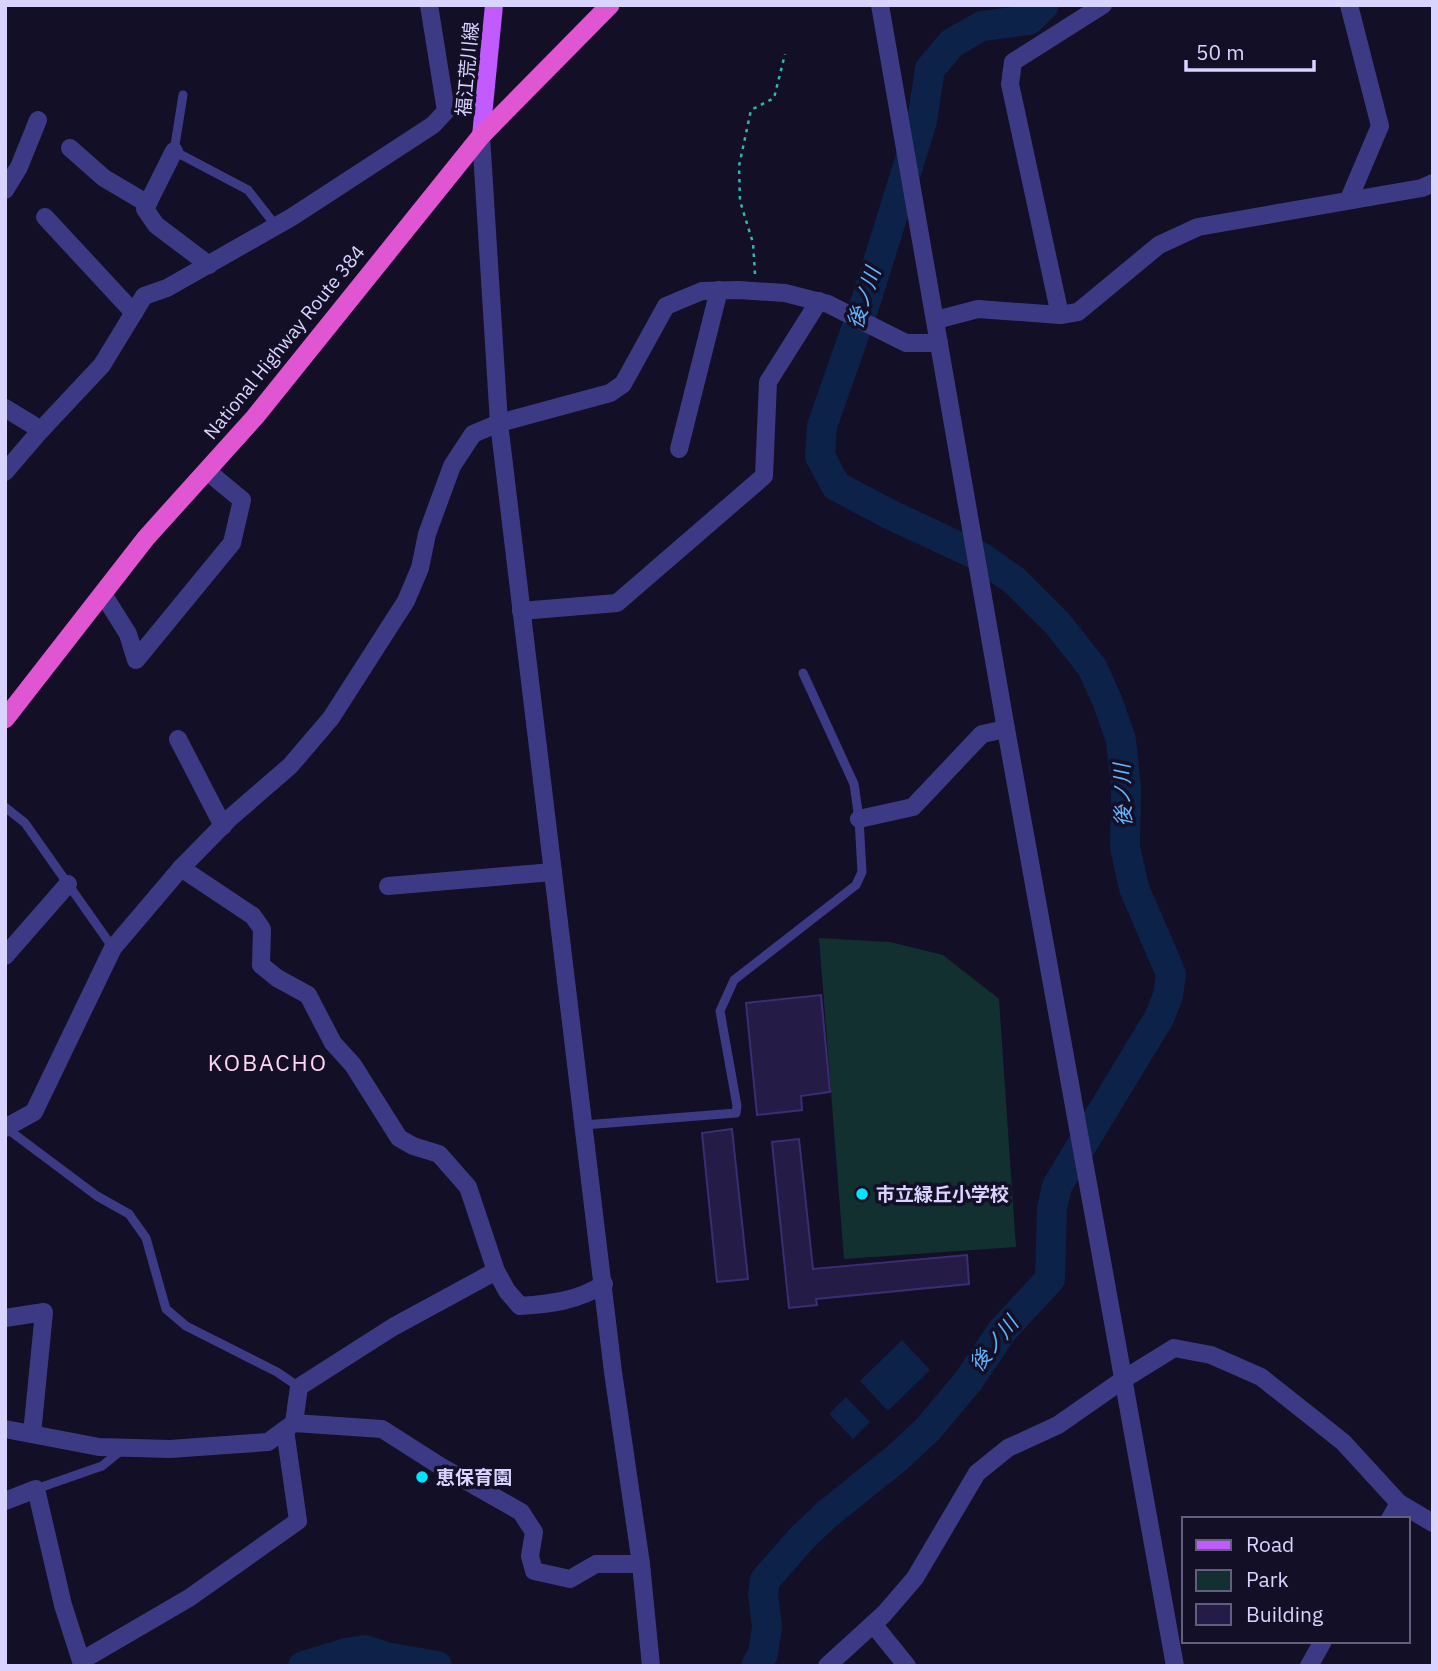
<svg xmlns="http://www.w3.org/2000/svg" width="1438" height="1671" viewBox="0 0 1438 1671" font-family="'IBM Plex Sans','Noto Sans JP',sans-serif">
	<style>
		.green { fill: #12302f }
		.water { fill: #0c2248 }
		.lines { fill: none; stroke-linecap: round; stroke-linejoin: round }
		.river { stroke: #0c2248; stroke-width: 30 }
		.building { fill: #241b47; stroke: #3b2d73; stroke-width: 2 }
		.path { stroke: #2fb8b0; stroke-width: 2.5; stroke-dasharray: 3.5 5; stroke-linecap: butt }
		.service { stroke: #3d3a85; stroke-width: 9 }
		.minor { stroke: #3d3a85; stroke-width: 18 }
		.tertiary { stroke: #3d3a85; stroke-width: 18 }
		.primary { stroke: #c25bff; stroke-width: 18 }
		.trunk { stroke: #e055d1; stroke-width: 19 }
		.poi-dot { fill: #00e5ff; stroke: #130f26; stroke-width: 2.5 }
		.labels { text-anchor: middle; stroke-width: 7; stroke-linejoin: round; paint-order: stroke }
		.street-label { font-size: 19px; fill: #d9d4ff; stroke: #130f26 }
		.poi-label { font-size: 19px; font-weight: bold; fill: #d9d4ff; stroke: #130f26; text-anchor: start }
		.water-label { font-size: 21px; font-style: italic; fill: #62b6ff; stroke: #130f26 }
		.quarter-label { font-size: 23px; letter-spacing: 2px; fill: #ffd6f0; stroke: #130f26 }
	</style>
	<rect width="100%" height="100%" fill="#130f26"/>
	<!-- green -->
	<path class="green" d="M819 938 890 942 943 955 999 999 1016 1247 844 1259Z"/>
	<!-- water -->
	<g class="water">
		<path d="M902 1340 930 1370 888 1411 860 1381Z"/>
		<path d="M846 1397 870 1422 853 1439 829 1414Z"/>
	</g>
	<g class="lines">
		<!-- river -->
		<g class="river">
			<path d="M303 1666 346 1653 365 1650 386 1657 437 1666"/>
			<path d="M756 1666 763 1654 767 1626 763 1594 765 1580 801 1539 826 1515 897 1458 928 1429 969 1380 1002 1331 1050 1279 1052 1208 1057 1186 1159 1018 1168 996 1171 974 1134 888 1125 847 1126 788 1121 740 1107 700 1092 667 1057 623 1015 581 981 557 891 515 836 486 820 456 822 426 865 304 922 121 930 69 952 43 982 26 1029 20 1044 5"/>
		</g>
	</g>
	<!-- building -->
	<g class="building">
		<path d="M821 995 830 1092 801 1096 802 1110 757 1115 746 1003Z"/>
		<path d="M732 1129 748 1279 717 1282 702 1133Z"/>
		<path d="M799 1139 813 1269 967 1255 969 1284 816 1299 817 1305 789 1308 772 1142Z"/>
	</g>
	<g class="lines">
		<!-- path -->
		<path class="path" d="M755 274 753 243 740 201 739 166 751 110 774 98 785 54"/>
		<!-- service -->
		<g class="service">
			<path d="M183 95 174 151 248 190 276 226"/>
			<path d="M5 807 25 823 113 948"/>
			<path d="M584 1125 736 1113 737 1106 720 1011 734 980 856 885 862 872 859 819 854 784 803 673"/>
			<path d="M6 1128 97 1196 129 1214 146 1238 166 1309 186 1326 277 1372 299 1387"/>
			<path d="M36 1489 102 1466 123 1449"/>
		</g>
		<!-- minor -->
		<g class="minor">
			<path d="M1349 5 1380 126 1349 199"/>
			<path d="M481 136 499 423 613 1372 641 1564 651 1666"/>
			<path d="M70 148 104 178 148 204"/>
			<path d="M174 151 145 209 156 225 209 265"/>
			<path d="M5 190 19 167 38 120"/>
			<path d="M45 217 134 313"/>
			<path d="M1060 315 1010 84 1013 62 1103 5"/>
			<path d="M936 320 978 309 1060 315 1078 312 1159 245 1198 227 1422 188 1433 183"/>
			<path d="M5 408 41 430"/>
			<path d="M679 449 719 290"/>
			<path d="M5 472 41 430 102 365 144 296 167 288 292 217 433 125 446 111 429 5"/>
			<path d="M103 594 128 634 136 660 232 543 242 500 207 471"/>
			<path d="M521 611 617 603 764 476 768 382 819 301"/>
			<path d="M178 739 223 826"/>
			<path d="M859 819 913 807 982 734 1006 729"/>
			<path d="M181 868 253 916 262 929 261 965 277 978 308 995 333 1043 353 1065 399 1138 413 1146 439 1154 468 1187 496 1271 507 1291 520 1306C550 1304 578 1301 604 1284"/>
			<path d="M388 886 553 872"/>
			<path d="M5 956 68 884"/>
			<path d="M5 1128 34 1112 113 948 181 868 230 818 290 766 331 718 406 601 420 568 427 534 452 466 473 434 499 423 610 393 623 384 666 306 702 291 738 290 785 293 828 304 906 343H939"/>
			<path d="M5 1318 44 1312 32 1434"/>
			<path d="M294 1423 382 1429 440 1466 521 1512 534 1532 530 1556 534 1571 570 1579 596 1564H641"/>
			<path d="M5 1429 99 1447 170 1449 268 1442 294 1423 299 1387 393 1327 496 1271"/>
			<path d="M5 1501 36 1489 63 1605 81 1661 189 1598 298 1521 285 1430"/>
			<path d="M1399 1503 1433 1523"/>
			<path d="M873 1624 907 1666"/>
			<path d="M827 1666 884 1614 915 1578 977 1473 1008 1448 1058 1425 1124 1379 1174 1348 1211 1355 1261 1377 1343 1442 1399 1503 1390 1519"/>
			<path d="M1309 1666 1323 1641"/>
		</g>
		<!-- tertiary -->
		<path class="tertiary" d="M880 5 1006 729 1175 1666"/>
		<!-- primary -->
		<path class="primary" d="M481 136 494 5"/>
		<!-- trunk -->
		<path class="trunk" d="M5 719 146 538 255 417 481 136 610 5"/>
	</g>
	<!-- markers -->
	<g class="poi-dot">
		<circle cx="862" cy="1194" r="7"/>
		<circle cx="422" cy="1477" r="7"/>
	</g>
	<g class="labels">
		<!-- street labels -->
		<g class="street-label">
			<text transform="translate(467 69) rotate(-85)" y="7">福江荒川線</text>
			<text transform="translate(284 342) rotate(-51)" y="7">National Highway Route 384</text>
		</g>
		<!-- poi labels -->
		<g class="poi-label">
			<text x="876" y="1201">市立緑丘小学校</text>
			<text x="436" y="1484">恵保育園</text>
		</g>
		<!-- water labels -->
		<g class="water-label">
			<text transform="translate(864 298) rotate(-72)" y="7">後ノ川</text>
			<text transform="translate(1123 795) rotate(-92)" y="7">後ノ川</text>
			<text transform="translate(994 1344) rotate(-51)" y="7">後ノ川</text>
		</g>
		<!-- quarter labels -->
		<g class="quarter-label">
			<text x="268" y="1071">KOBACHO</text>
		</g>
	</g>
	<!-- border -->
	<rect width="1438" height="1671" fill="none" stroke="#d9d4ff" stroke-width="14"/>
	<!-- legend -->
	<rect x="1182" y="1517" width="228" height="126" fill="#130f26" stroke="#625e7d" stroke-width="2"/>
	<rect x="1196" y="1540" width="35" height="10" fill="#c25bff" stroke="#625e7d" stroke-width="2"/>
	<text x="1246" y="1552" font-size="21" fill="#d9d4ff">Road</text>
	<rect x="1196" y="1570" width="35" height="21" fill="#12302f" stroke="#625e7d" stroke-width="2"/>
	<text x="1246" y="1587" font-size="21" fill="#d9d4ff">Park</text>
	<rect x="1196" y="1604" width="35" height="21" fill="#241b47" stroke="#625e7d" stroke-width="2"/>
	<text x="1246" y="1622" font-size="21" fill="#d9d4ff">Building</text>
	<!-- scale -->
	<path d="M1186 60v10h128v-10" fill="none" stroke="#d9d4ff" stroke-width="3.5"/>
	<text x="1196" y="60" font-size="21" fill="#d9d4ff" stroke="#130f26" stroke-width="5" paint-order="stroke">50 m</text>
</svg>
